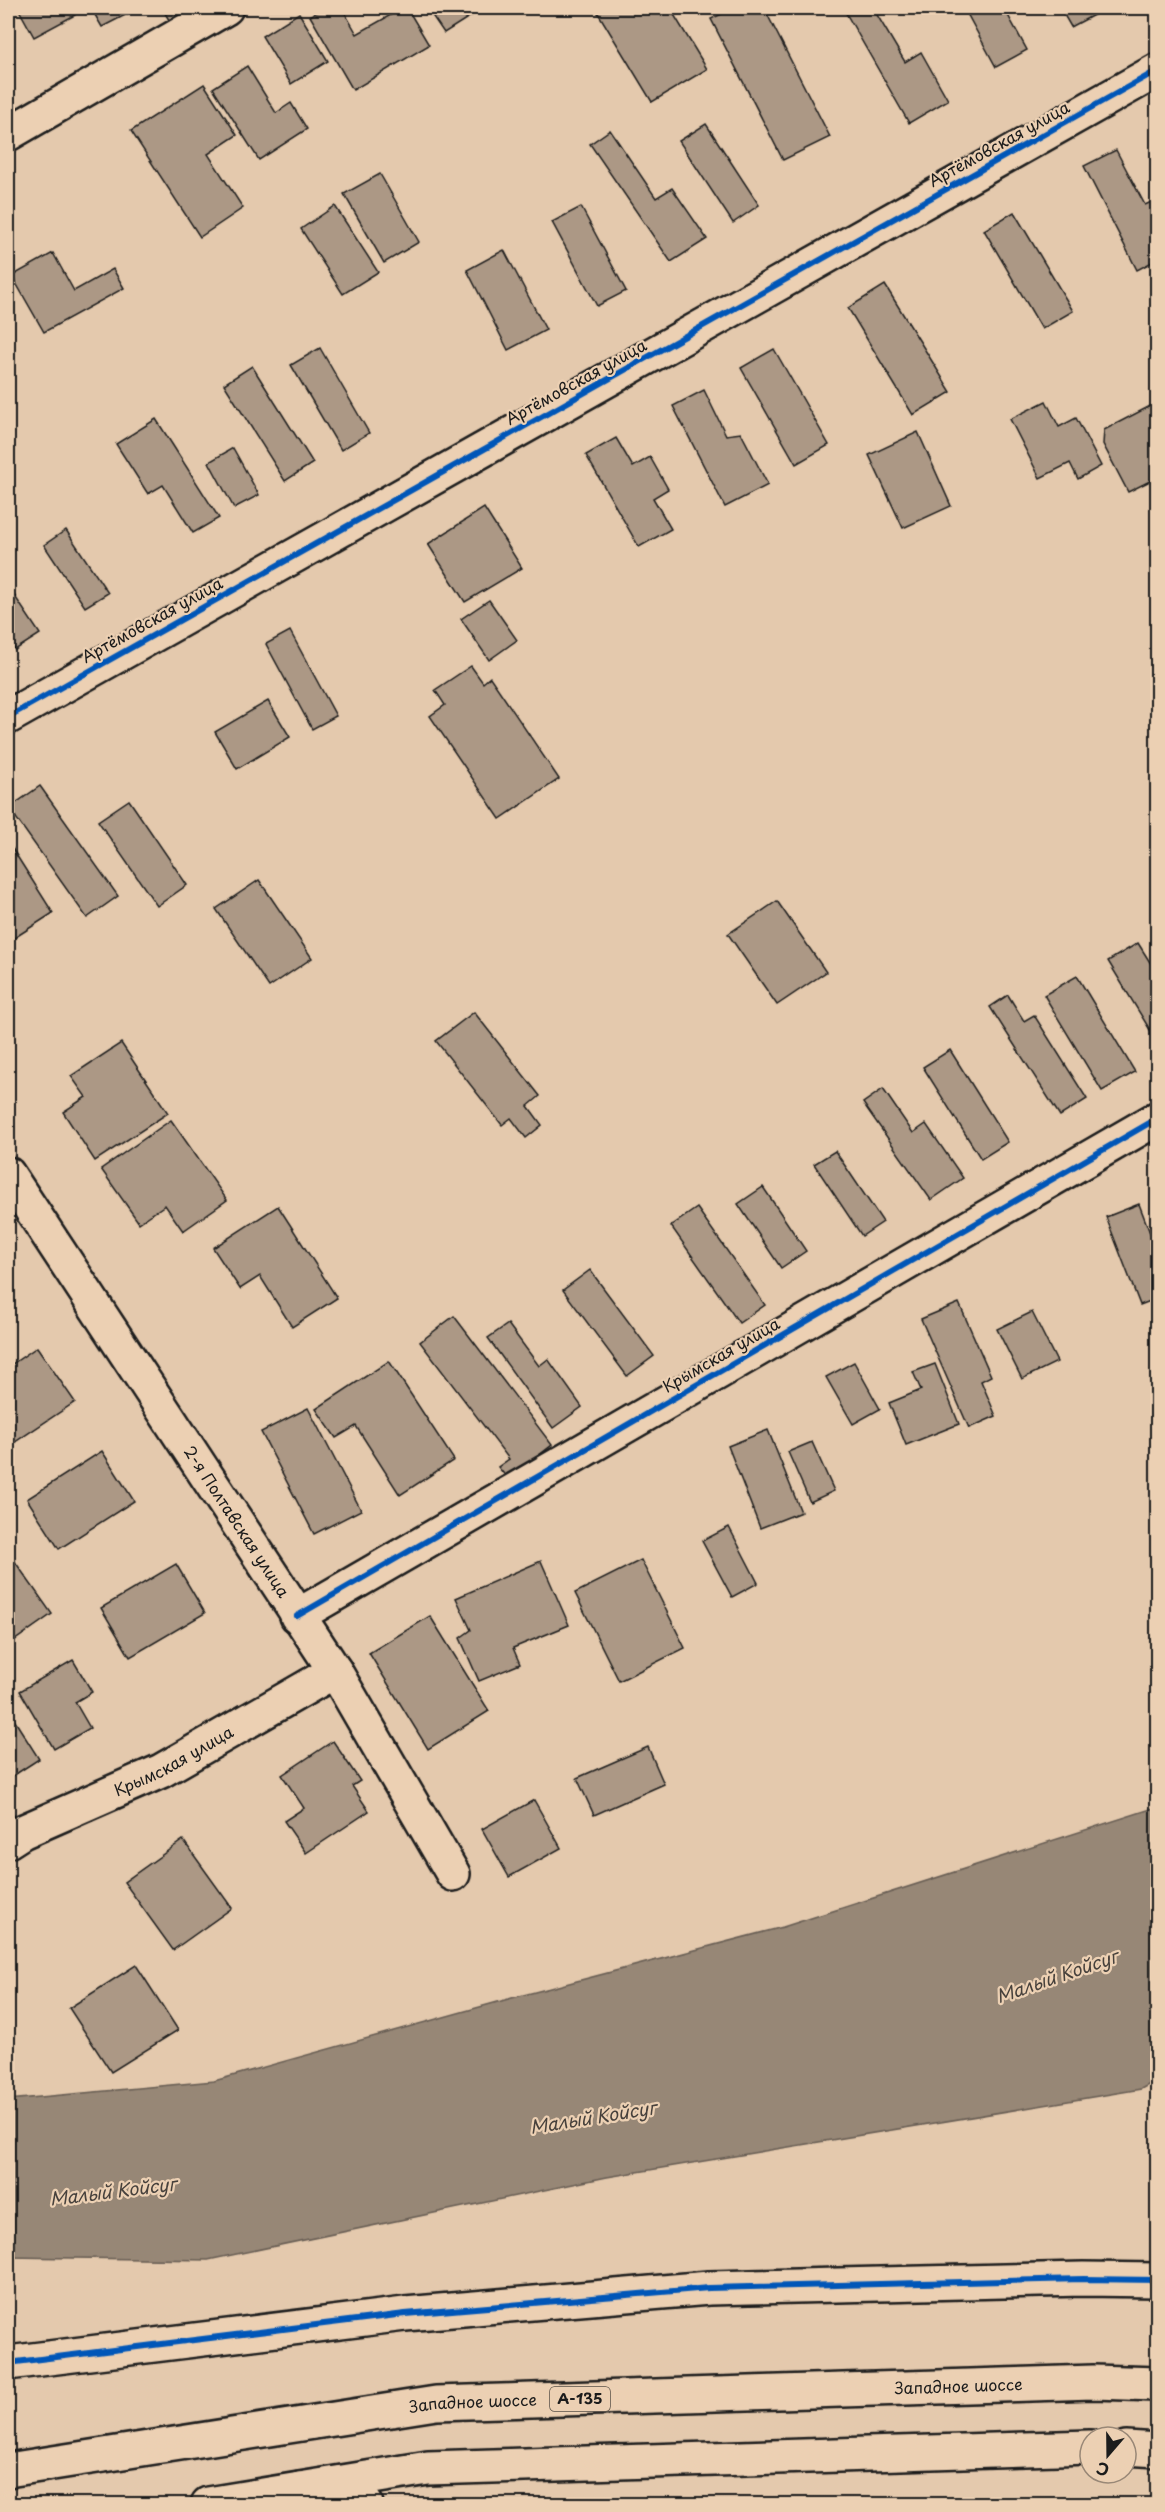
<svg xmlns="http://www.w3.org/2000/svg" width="1165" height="2512" viewBox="0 0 1165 2512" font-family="'Playpen Sans',sans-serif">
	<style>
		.water { fill: #978776; stroke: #665c52; stroke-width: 1.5 }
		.building { fill: #ac9885; stroke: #1c1c1c; stroke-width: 1.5 }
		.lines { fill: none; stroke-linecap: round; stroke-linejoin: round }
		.minor-casing { stroke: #1c1c1c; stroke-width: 38 }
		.highway-casing { stroke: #1c1c1c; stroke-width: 38 }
		.minor { stroke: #ecd0b3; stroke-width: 33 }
		.highway { stroke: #ecd0b3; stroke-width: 33 }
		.cycleway-casing { stroke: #ecd0b3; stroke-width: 10 }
		.cycleway { stroke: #0057b8; stroke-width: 6 }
		.labels { text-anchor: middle; stroke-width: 4.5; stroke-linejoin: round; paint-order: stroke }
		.shield { fill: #ecd0b3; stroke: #5a5249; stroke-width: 1.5 }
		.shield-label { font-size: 15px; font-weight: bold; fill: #1c1c1c }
		.street-label { font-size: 16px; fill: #1c1c1c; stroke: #ecd0b3 }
		.water-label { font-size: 18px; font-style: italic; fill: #47413c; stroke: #ecd0b3 }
	</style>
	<rect width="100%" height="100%" fill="#e4c9ad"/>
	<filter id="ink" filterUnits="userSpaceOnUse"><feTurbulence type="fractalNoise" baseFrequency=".0167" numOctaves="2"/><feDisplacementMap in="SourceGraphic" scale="12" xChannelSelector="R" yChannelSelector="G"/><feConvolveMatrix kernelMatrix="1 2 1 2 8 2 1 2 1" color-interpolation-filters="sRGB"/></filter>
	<g filter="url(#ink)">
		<!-- water -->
		<path class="water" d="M1157 1807V2080L1141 2089 607 2177 208 2260 8 2257V2100L214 2081 512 1998 783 1927Z"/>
		<!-- building -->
		<g class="building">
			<path d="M18 8H71L75 15 34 37Z"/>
			<path d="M91 8H139L102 27Z"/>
			<path d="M162 8H192L169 20Z"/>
			<path d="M324 8H342L357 34 403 8H407L429 45 353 90 310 16Z"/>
			<path d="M427 8H474L477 12 444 33Z"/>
			<path d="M595 8H670L707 69 652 102Z"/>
			<path d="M734 8H764L830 137 783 160 711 19Z"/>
			<path d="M843 8H873L905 62 921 52 948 100 909 123Z"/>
			<path d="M964 8H1004L1027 50 996 67Z"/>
			<path d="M1060 8H1107L1071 27Z"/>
			<path d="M299 13 328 61 291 84 262 36Z"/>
			<path d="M247 66 276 113 291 103 307 129 259 160 213 88Z"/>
			<path d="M204 84 237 135 208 154 243 208 200 237 131 131Z"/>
			<path d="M706 124 759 205 733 223 679 141Z"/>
			<path d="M610 130 656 198 672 188 707 239 671 262 590 144Z"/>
			<path d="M1116 150 1145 205 1158 199V259L1137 270 1084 166Z"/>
			<path d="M380 174 419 242 384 263 344 194Z"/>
			<path d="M335 206 378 272 343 294 301 229Z"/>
			<path d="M581 207 626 291 597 306 552 222Z"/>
			<path d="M1014 212 1073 311 1042 329 984 230Z"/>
			<path d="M504 250 546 330 508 350 467 270Z"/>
			<path d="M53 253 74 291 113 269 124 288 44 332 12 276Z"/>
			<path d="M885 285 951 392 913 415 848 308Z"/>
			<path d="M320 348 369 433 341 450 291 365Z"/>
			<path d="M774 349 829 445 796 464 741 368Z"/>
			<path d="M252 366 313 463 285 481 224 384Z"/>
			<path d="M704 390 726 435 741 433 768 485 725 507 673 406Z"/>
			<path d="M1046 401 1059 427 1076 418 1101 466 1078 479 1070 463 1040 478 1010 419Z"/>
			<path d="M1158 402V477L1128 492 1103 444 1104 430Z"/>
			<path d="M156 419 219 518 193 533 163 485 148 494 116 444Z"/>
			<path d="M918 432 951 506 903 528 869 455Z"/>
			<path d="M616 438 633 467 650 457 668 489 653 498 671 529 639 547 586 455Z"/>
			<path d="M233 448 259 495 234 508 209 462Z"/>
			<path d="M484 508 522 568 465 602 428 544Z"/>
			<path d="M66 530 108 593 85 607 44 545Z"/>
			<path d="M8 586 40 634 15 650 8 639Z"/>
			<path d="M489 600 517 640 489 660 461 619Z"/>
			<path d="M290 631 336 716 312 729 266 644Z"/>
			<path d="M471 666 483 683 490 677 559 779 500 819 430 716 445 705 435 690Z"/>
			<path d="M268 701 290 737 237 769 215 732Z"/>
			<path d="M40 786 118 896 87 918 9 808Z"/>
			<path d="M129 800 187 885 157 906 98 821Z"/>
			<path d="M8 842 53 913 8 942Z"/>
			<path d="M259 880 312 958 269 987 216 909Z"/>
			<path d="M777 901 826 972 777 1005 728 934Z"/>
			<path d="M1138 943 1158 975V1043L1108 961Z"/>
			<path d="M1077 976 1135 1072 1102 1091 1044 995Z"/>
			<path d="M1008 995 1024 1021 1034 1015 1087 1099 1060 1116 990 1007Z"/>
			<path d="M474 1012 540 1096 528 1106 542 1125 526 1138 511 1118 502 1125 436 1041Z"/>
			<path d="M121 1043 168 1113 95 1161 63 1112 86 1097 71 1076Z"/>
			<path d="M950 1050 1008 1142 981 1159 923 1067Z"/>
			<path d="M883 1089 913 1133 926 1124 963 1178 931 1200 863 1103Z"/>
			<path d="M171 1120 227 1200 183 1231 165 1205 139 1223 101 1169Z"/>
			<path d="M835 1151 883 1222 862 1236 814 1164Z"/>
			<path d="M763 1187 806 1251 781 1268 738 1204Z"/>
			<path d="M1139 1204 1158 1254V1298L1140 1305 1106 1217Z"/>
			<path d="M278 1206 337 1298 292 1327 260 1276 240 1289 213 1248Z"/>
			<path d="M697 1208 765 1305 739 1323 671 1226Z"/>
			<path d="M590 1270 654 1356 627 1376 563 1290Z"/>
			<path d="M959 1303 991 1376 981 1381 996 1416 969 1428 921 1319Z"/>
			<path d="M1032 1312 1057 1362 1022 1379 997 1329Z"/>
			<path d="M454 1316 552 1445 508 1479 498 1467 509 1459 420 1342Z"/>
			<path d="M508 1324 539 1366 548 1359 582 1407 553 1428 488 1338Z"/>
			<path d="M37 1347 75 1402 9 1446 8 1367Z"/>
			<path d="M389 1361 454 1460 400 1495 356 1426 336 1438 316 1409Z"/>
			<path d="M854 1362 880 1409 853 1424 826 1377Z"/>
			<path d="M935 1364 959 1424 906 1445 889 1403 921 1390 913 1372Z"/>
			<path d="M308 1408 361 1510 314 1534 261 1432Z"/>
			<path d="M768 1430 801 1512 760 1528 728 1446Z"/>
			<path d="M812 1442 834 1491 810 1502 788 1452Z"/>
			<path d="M102 1451 134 1501 59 1549 27 1499Z"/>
			<path d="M729 1527 758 1583 732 1597 702 1541Z"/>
			<path d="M11 1556 52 1614 8 1645V1558Z"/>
			<path d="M641 1560 685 1648 619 1681 575 1593Z"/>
			<path d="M541 1561 569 1625 513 1648 520 1664 479 1681 460 1638 471 1630 456 1598Z"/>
			<path d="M176 1564 205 1613 130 1657 101 1608Z"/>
			<path d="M430 1616 489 1711 428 1749 369 1653Z"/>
			<path d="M73 1660 92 1692 75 1702 90 1728 54 1749 20 1691Z"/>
			<path d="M8 1710 39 1759 8 1779Z"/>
			<path d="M333 1741 360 1781 352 1786 369 1811 306 1853 284 1821 304 1808 282 1775Z"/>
			<path d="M648 1747 664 1784 594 1815 577 1778Z"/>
			<path d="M534 1800 561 1848 509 1877 482 1829Z"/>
			<path d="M183 1840 232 1908 173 1950 124 1882Z"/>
			<path d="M136 1965 178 2030 111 2072 69 2008Z"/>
		</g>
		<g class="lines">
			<defs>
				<g id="minor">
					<path d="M8 134 226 8"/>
					<path d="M8 717 1158 70"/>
					<path id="s1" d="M8 1174 335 1671 453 1874"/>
					<path d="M297 1616 1158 1118"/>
					<path id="s2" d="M8 1841 22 1832 161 1771 335 1671"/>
					<path d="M8 2363 405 2314 709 2288 1083 2279 1158 2280"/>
					<path d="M300 2489 366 2504"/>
				</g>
				<g id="highway">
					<path d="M1126 2448 1158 2450"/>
					<path id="s3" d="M8 2470 436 2403 1093 2382 1158 2384"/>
					<path d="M208 2504 428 2468 1090 2447"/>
				</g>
			</defs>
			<!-- minor casing -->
			<use href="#minor" class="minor-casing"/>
			<!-- highway casing -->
			<use href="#highway" class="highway-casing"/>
			<!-- minor -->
			<use href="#minor" class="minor"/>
			<!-- highway -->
			<use href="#highway" class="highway"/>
			<defs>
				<g id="cycleway">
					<path d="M8 717 1158 70"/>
					<path d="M297 1616 1158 1118"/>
					<path d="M8 2363 405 2314 709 2288 1083 2279 1158 2280"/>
				</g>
			</defs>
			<!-- cycleway casing -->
			<use href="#cycleway" class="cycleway-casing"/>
			<!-- cycleway -->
			<use href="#cycleway" class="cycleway"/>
		</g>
	</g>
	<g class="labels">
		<!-- shield labels -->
		<rect class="shield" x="550" y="2387" width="60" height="24" rx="4.5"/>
		<g class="shield-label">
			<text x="580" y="2404">А-135</text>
		</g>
		<!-- street labels -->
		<g class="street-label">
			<text transform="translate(999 144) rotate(-29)" y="6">Артёмовская улица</text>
			<text transform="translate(576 382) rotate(-29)" y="6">Артёмовская улица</text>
			<text transform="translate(152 620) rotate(-29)" y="6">Артёмовская улица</text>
			<text transform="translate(721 1355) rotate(-30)" y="6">Крымская улица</text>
			<text dy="6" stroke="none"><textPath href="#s1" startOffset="416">2-я Полтавская улица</textPath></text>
			<text dy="6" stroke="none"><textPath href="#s2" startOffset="184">Крымская улица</textPath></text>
			<text dy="6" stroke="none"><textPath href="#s3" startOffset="956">Западное шоссе</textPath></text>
			<text dy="6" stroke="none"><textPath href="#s3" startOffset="470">Западное шоссе</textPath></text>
		</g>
		<!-- water labels -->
		<g class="water-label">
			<text transform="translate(1057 1977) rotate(-19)" y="6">Малый Койсуг</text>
			<text transform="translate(593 2118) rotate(-9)" y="6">Малый Койсуг</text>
			<text transform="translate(113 2192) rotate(-7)" y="6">Малый Койсуг</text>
		</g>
	</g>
	<!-- margin -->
	<rect width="1165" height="2512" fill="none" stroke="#ecd0b3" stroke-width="30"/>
	<rect x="15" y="15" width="1135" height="2482" fill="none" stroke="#1c1c1c" stroke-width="2" filter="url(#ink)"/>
	<!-- north arrow -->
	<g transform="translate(1108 2455) rotate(200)"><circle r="28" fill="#ecd0b3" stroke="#998877" stroke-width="1.5"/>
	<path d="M0-4.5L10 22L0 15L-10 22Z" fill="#1c1c1c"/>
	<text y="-9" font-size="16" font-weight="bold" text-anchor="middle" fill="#1c1c1c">С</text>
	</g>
</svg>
